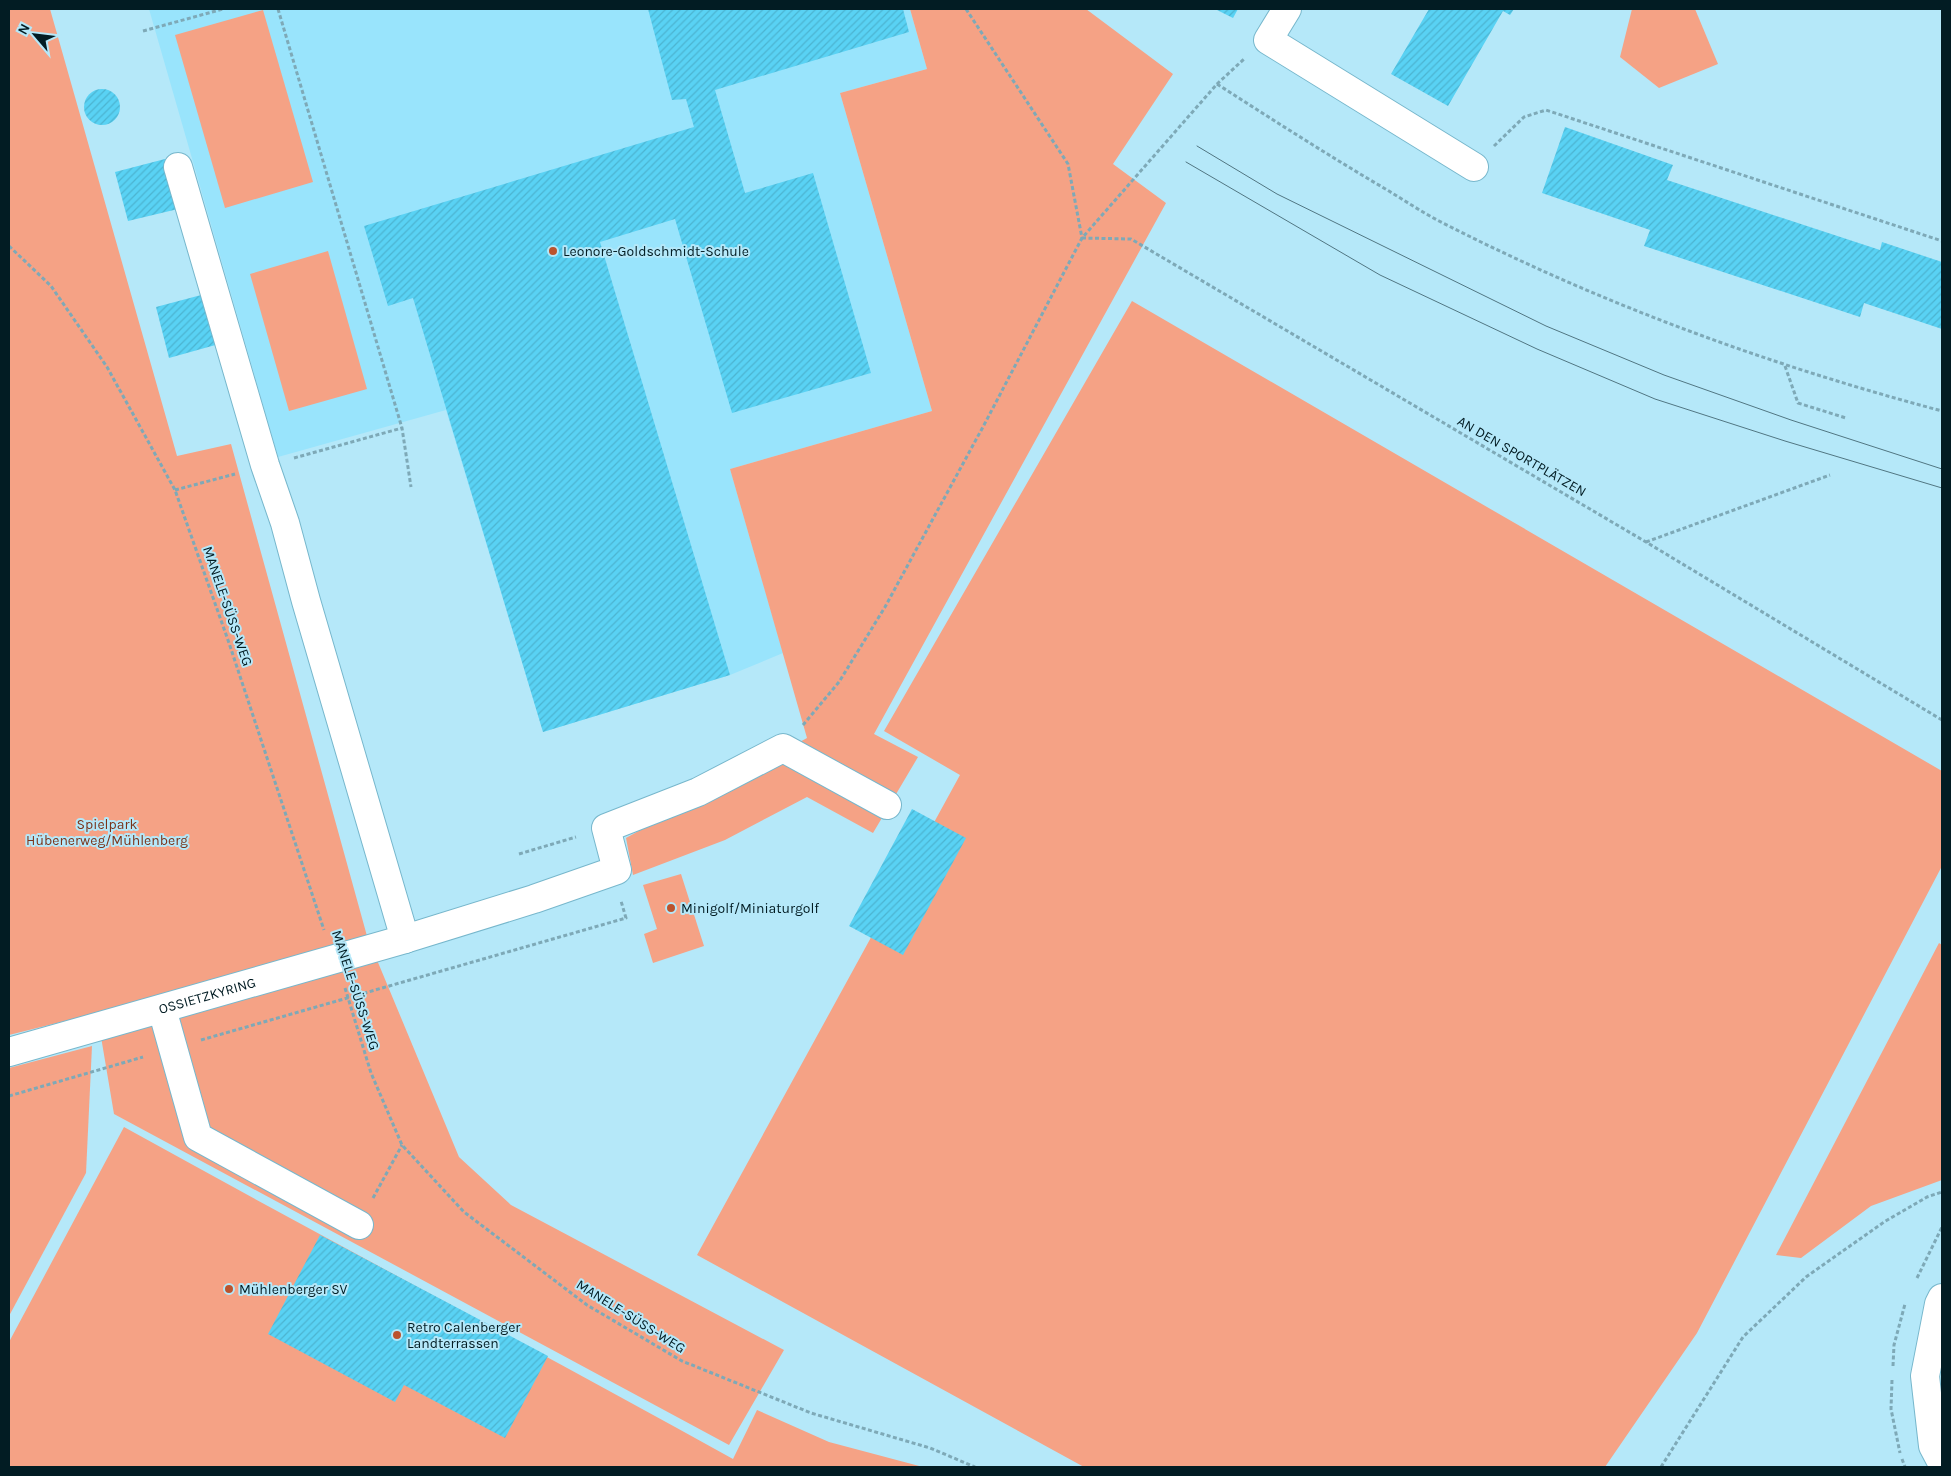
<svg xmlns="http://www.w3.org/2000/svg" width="1951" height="1476" viewBox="0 0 1951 1476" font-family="Karla,sans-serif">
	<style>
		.built { fill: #99e4fc }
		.green { fill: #f5a285 }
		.building { fill: url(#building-hatch) }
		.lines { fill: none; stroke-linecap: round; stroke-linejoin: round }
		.minor-casing { stroke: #77b7cc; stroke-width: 30 }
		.path { stroke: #7ea9b7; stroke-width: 3; stroke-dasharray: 4 2.5; stroke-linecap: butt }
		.minor { stroke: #fff; stroke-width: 28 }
		.tram { stroke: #517682; stroke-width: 1 }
		.poi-dot { fill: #bb532d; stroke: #b5e8f9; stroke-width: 2 }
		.labels { text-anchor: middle; stroke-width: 4; stroke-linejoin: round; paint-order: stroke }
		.poi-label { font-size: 14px; fill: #021c23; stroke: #b5e8f9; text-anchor: start }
		.street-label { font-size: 14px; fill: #021c23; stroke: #b5e8f9 }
		.park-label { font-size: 14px; fill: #7a3319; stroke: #b5e8f9 }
	</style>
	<defs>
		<pattern id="building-hatch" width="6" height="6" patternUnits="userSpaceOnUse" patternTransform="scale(1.25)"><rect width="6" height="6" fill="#59d2f4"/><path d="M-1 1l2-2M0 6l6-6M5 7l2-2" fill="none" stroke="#4cb4d1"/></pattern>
	</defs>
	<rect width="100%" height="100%" fill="#b5e8f9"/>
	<!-- built -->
	<path class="built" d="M149 9H910L927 69 840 93 932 411 730 469 783 653 730 675 543 732 446 410 278 457Z"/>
	<!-- green -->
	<g class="green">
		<path d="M9 9H50L177 456 231 444 367 936 459 1157 511 1205 784 1350 729 1445 114 1114 97 1013 9 1035Z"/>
		<path d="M910 9H1086L1173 74 1113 164 1166 203 874 734 918 757 873 833 807 797 725 840 633 875 626 838 807 738 730 469 932 411 840 93 927 69Z"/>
		<path d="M1632 9H1695L1718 64 1659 88 1620 57Z"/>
		<path d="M263 10 313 182 225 208 175 35Z"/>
		<path d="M328 251 367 389 289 411 250 274Z"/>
		<path d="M1132 301 1942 771V866L1697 1333 1605 1467H1084L697 1255 960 775 884 731Z"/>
		<path d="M681 874 704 946 653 963 644 934 657 929 643 885Z"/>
		<path d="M1939 943 1942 945V1180L1871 1206 1801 1258 1776 1255Z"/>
		<path d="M92 1046 86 1173 9 1316V1068Z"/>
		<path d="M124 1127C326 1239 531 1347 733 1459L757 1410 829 1442 923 1467H9V1342Z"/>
	</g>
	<!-- building -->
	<g class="building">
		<path d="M648 9H903L909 32 715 90 745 193 813 173 871 373 732 413 675 219 600 242 730 675 543 732 413 298 388 306 364 226 694 127 686 99 672 100Z"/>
		<path d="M1215 9H1238L1233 18Z"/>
		<path d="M1429 9H1514L1510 15 1503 11 1448 106 1391 74Z"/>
		<circle cx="102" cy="107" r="18"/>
		<path d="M1565 127 1673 165 1667 180 1880 250 1882 242 1942 262V329L1864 303 1860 317 1644 246 1650 230 1542 193Z"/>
		<path d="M165 159 178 209 128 221 115 172Z"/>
		<path d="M205 294 219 344 169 358 156 307Z"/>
		<path d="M912 809 966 838 903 955 849 926Z"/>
		<path d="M320 1235 548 1356 505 1438 404 1385 395 1402 268 1334Z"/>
	</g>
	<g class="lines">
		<defs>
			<g id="minor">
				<path d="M1287 9 1268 40 1474 167"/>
				<path d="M178 167 265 465 285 523 306 601 405 939"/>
				<path d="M162 1009 198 1137 359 1225"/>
				<path id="s1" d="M9 1052 405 939 534 899 617 870 606 828 698 792 783 748 887 805"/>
				<path d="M1942 1298 1939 1304 1925 1376 1933 1446 1942 1463"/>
			</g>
		</defs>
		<!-- minor casing -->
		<use href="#minor" class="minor-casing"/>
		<!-- path -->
		<g class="path">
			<path d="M278 9 402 428 411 487"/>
			<path d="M966 9 1068 164 1082 238"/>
			<path d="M143 31 223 9"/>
			<path d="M1217 84C1270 118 1323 152 1377 184 1398 196 1418 210 1439 221 1601 304 1766 364 1942 411"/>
			<path d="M1494 146 1524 117 1546 110 1942 241"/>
			<path d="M1082 238 1131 239 1646 542 1942 720"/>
			<path d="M9 246 51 286 107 367 175 490 229 643 324 930"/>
			<path d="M1785 366 1798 403 1846 418"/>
			<path d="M294 458 402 428"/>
			<path d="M175 490 235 474"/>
			<path d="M1646 542 1830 475"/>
			<path d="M803 725 839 682 885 607 984 425 1082 238 1217 84 1244 59"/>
			<path d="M519 854 576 837"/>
			<path d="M345 988 371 1073 402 1145 464 1212 587 1305 682 1361 811 1413 930 1448 975 1467"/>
			<path d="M201 1040 626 918 621 901"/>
			<path d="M9 1096 143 1057"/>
			<path d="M373 1198 402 1145"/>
			<path d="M1917 1278 1942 1227"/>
			<path d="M1893 1366 1894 1345 1905 1304"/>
			<path d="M1892 1380 1891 1409 1900 1453"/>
			<path d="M1902 1459 1905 1467"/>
			<path d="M1661 1467 1743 1337 1806 1277 1884 1222 1927 1197 1942 1192"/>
		</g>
		<!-- minor -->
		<use href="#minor" class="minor"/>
		<!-- tram -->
		<g class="tram">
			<path d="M1197 146 1277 194 1546 326 1664 375 1791 420 1942 469"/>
			<path d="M1186 162 1380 275 1537 349 1655 399 1785 441 1942 488"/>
		</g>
	</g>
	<!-- markers -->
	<g class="poi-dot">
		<circle cx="553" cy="251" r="5"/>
		<circle cx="671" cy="908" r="5"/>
		<circle cx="229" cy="1289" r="5"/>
		<circle cx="397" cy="1335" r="5"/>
	</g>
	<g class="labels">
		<!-- poi labels -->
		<g class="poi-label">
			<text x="563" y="256">Leonore-Goldschmidt-Schule</text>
			<text x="681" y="913">Minigolf/Miniaturgolf</text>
			<text x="239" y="1294">Mühlenberger SV</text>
			<text x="407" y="1332">Retro Calenberger<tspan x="407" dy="16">Landterrassen</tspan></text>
		</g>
		<!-- street labels -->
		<g class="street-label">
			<text transform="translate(1522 456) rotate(30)" y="5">AN DEN SPORTPLÄTZEN</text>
			<text transform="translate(228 606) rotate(71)" y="5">MANELE-SÜSS-WEG</text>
			<text transform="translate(356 990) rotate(72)" y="5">MANELE-SÜSS-WEG</text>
			<text dy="5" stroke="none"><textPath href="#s1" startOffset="206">OSSIETZKYRING</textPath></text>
			<text transform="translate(631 1316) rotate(32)" y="5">MANELE-SÜSS-WEG</text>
		</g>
		<!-- park labels -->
		<g class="park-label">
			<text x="107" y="829">Spielpark<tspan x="107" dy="16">Hübenerweg/Mühlenberg</tspan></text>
		</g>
	</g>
	<!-- border -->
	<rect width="1951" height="1476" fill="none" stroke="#021c23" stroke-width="20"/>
	<!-- north arrow -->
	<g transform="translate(35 35) rotate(298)" stroke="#b5e8f9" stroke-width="4" paint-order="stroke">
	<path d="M0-4L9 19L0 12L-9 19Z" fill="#021c23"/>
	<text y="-8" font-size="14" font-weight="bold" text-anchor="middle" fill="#021c23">N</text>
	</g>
</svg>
